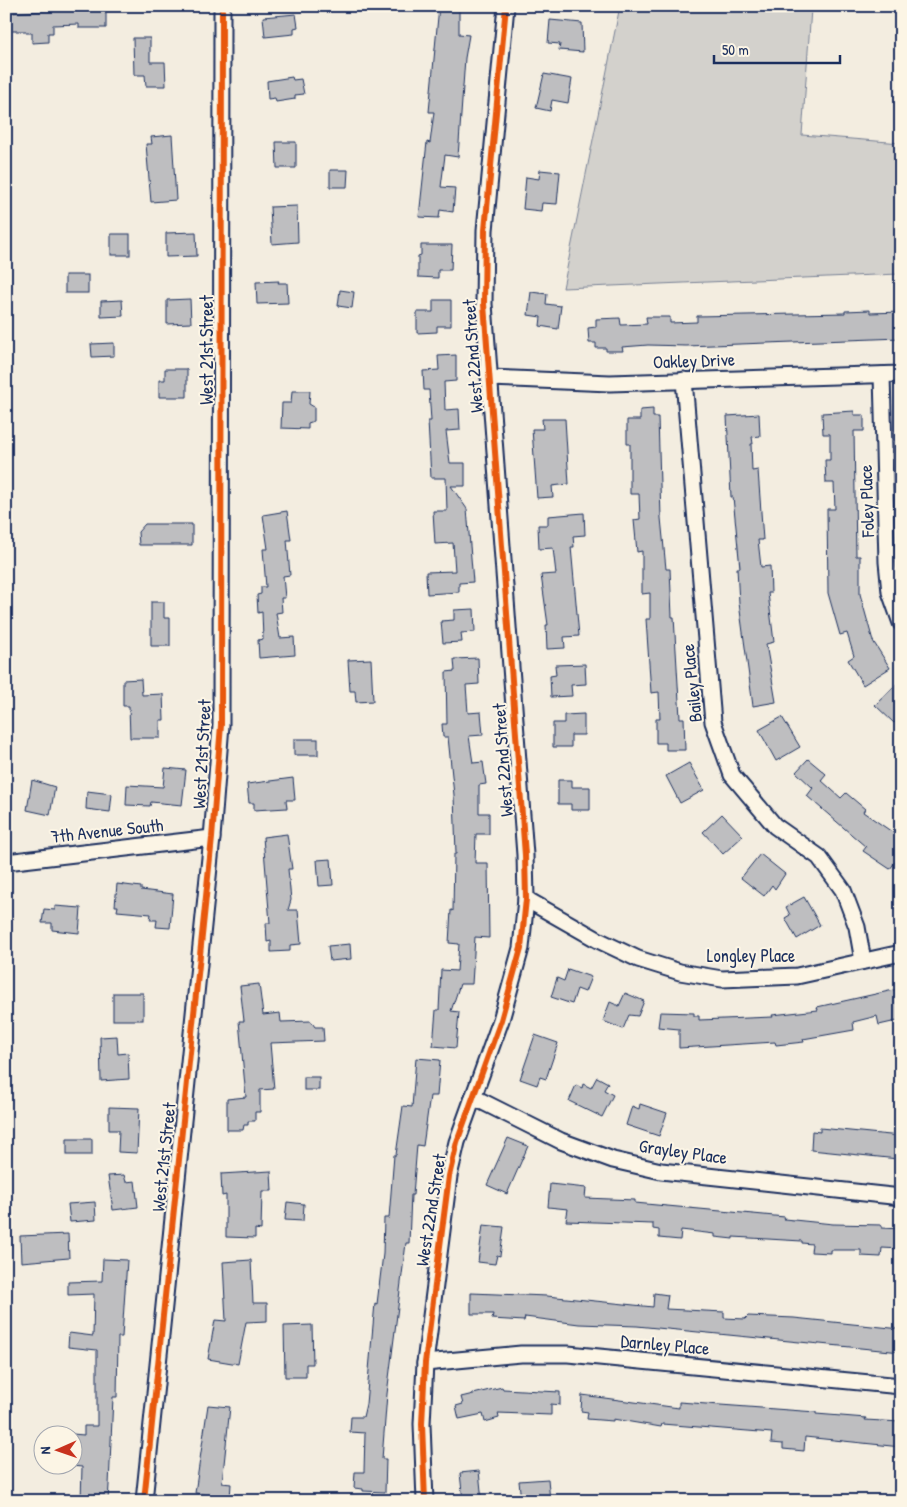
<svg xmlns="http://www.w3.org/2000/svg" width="907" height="1507" viewBox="0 0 907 1507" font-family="'Patrick Hand',sans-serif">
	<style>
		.green { fill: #d3d1cc; stroke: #778095 }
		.building { fill: #bebec0; stroke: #1b2f5e }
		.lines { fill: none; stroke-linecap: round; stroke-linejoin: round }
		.street-casing { stroke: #1b2f5e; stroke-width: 19 }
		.street { stroke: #fcf5e5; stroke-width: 15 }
		.cycleway-casing { stroke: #fcf5e5; stroke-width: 9 }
		.cycleway { stroke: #e8590c; stroke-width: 6 }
		.labels { text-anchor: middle; stroke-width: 4; stroke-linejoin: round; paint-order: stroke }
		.street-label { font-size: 18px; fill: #1b2f5e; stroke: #fcf5e5 }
	</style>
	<rect width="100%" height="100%" fill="#f3ede0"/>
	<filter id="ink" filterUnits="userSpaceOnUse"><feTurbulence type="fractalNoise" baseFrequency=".02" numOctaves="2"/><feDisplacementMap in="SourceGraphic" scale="10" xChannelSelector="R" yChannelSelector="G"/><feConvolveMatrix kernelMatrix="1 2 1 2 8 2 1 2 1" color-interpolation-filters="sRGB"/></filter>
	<g filter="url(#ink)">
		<!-- green -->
		<path class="green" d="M620 6H790L811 9 802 135 901 143 899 274 563 288Z"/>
		<!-- building -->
		<g class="building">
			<path d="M439 6H459V34L469 35 465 58 458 157 445 155 441 187 455 188 453 212 440 210 439 218 419 217 427 142 430 143 434 112H429Z"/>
			<path d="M106 8V28H79V24L53 25V33H48V42L32 43V33H26V31H6V13Z"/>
			<path d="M296 14 298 27 294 28V34L265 37 263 17Z"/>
			<path d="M550 20 582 23 583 52 559 50 560 44 548 43Z"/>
			<path d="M133 38H150V62H165L166 86H146L145 75H134Z"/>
			<path d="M544 74 572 79 568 103 552 100 550 111 536 108Z"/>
			<path d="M292 77 293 80 301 79 304 94 295 95V99L276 102 275 98 268 99 267 81Z"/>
			<path d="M172 135 176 200 151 202 146 144H152L151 137Z"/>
			<path d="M276 142H296V168H277Z"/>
			<path d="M330 170H348L347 187H330Z"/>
			<path d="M540 170 560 172 557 204 542 203 541 211 523 209 526 177 539 179Z"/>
			<path d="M297 206 298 242 272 244 270 207Z"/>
			<path d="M196 232 197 256 166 257V233Z"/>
			<rect x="111" y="234" width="19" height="21"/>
			<path d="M421 245H452L451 270H438V278L418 277V256L421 255Z"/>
			<rect x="65" y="275" width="23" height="18"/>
			<path d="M279 281 278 283H287L288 303 257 304 256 282Z"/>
			<path d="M340 290 354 292 352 308 338 306Z"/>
			<path d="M531 292 547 294 546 304 561 306 558 329 540 326 541 317 528 315Z"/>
			<path d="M190 299 191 323 167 324V300Z"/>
			<path d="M122 300 123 316 101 317V301Z"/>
			<path d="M433 300H451V326H437V332L417 333V312H433Z"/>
			<path d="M870 310V313L901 312V338L686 346 648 345 622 347 623 351H606V348H596V343H589L588 328 596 327V319L620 318 621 325 647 324 646 317H670V323L697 322V316L845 313V311Z"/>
			<path d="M114 343V356L92 357 91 344Z"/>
			<path d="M456 355V381L444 382 445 410 459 409 460 430 446 431 450 463H465V486H451L467 509 473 582 459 583V592L427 594 426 572 455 571 453 543 435 544 433 511H447L446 478H431L428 421H431L429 390H424L423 371 439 370 438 356Z"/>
			<path d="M165 369H187V397H159V380H165Z"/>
			<path d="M292 391H310L309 404 314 407V421L308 423V429L281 428 282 403H291Z"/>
			<path d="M653 409V417H658L661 518 666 569H670L672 617H674L680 718H684L685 750H666V743H656V719H660L659 692 651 693 646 619H650V593L642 594V551L637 552 634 520 640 519 639 494H630V444H627V420H640V410Z"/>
			<path d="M854 411V415H864V431H854L856 556H860V594L873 641 890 668 863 685 848 660 854 656 847 633 840 635 828 593 827 509H835L834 483H826L825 460H830V434H823L822 413Z"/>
			<path d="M759 414 760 436 752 437 753 444H751L752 471 758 470 763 540H758L761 567 770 566 771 593H768L774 642 766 644 776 702 753 706 739 603 737 568H740L733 497H731L727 416Z"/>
			<path d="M542 419H565L569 484 552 486 553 497 537 498 532 429H543Z"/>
			<path d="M287 511 291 540H287L290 575 283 576 285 598H281L282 612 276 613 280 638 294 637 295 655 259 658 258 640 263 639 262 612 258 613 257 595 261 594V587H266L263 549H268L263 515Z"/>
			<path d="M584 513 585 535 573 536 574 547H571L579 636 564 637 565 648 547 649 546 625H548L541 575 556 574 553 548 539 549 538 525H548V516Z"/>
			<path d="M145 524H192V545H139L138 532Z"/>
			<path d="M151 602H164V618H170V646H151Z"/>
			<path d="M474 609 475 632 461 633 462 642 443 643 441 621 454 620V610Z"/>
			<path d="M478 658 479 684 466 685 468 713 481 712 483 735 469 736 473 763 483 762 486 784 479 785V813H489V834H476L475 863H488L489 938 475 937 472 984H460L451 1011 459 1012 456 1048 433 1046 436 1010H439L441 970 457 971 459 944 449 943 451 910 453 911 454 854H456L454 795 448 737H443L442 724H447L446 672 455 671 454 659Z"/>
			<path d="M371 659 373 701 356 702 355 691H350L348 660Z"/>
			<path d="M585 664 586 684 571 685 572 696 551 697 550 676 556 675 555 665Z"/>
			<path d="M141 679 142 695 163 694 164 720H160V738H130L129 706H123V680Z"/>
			<path d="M901 680V716L894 723 875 705Z"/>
			<path d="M584 714V735H571V747H553V723H564V715Z"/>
			<path d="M782 717 800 747 776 761 759 730Z"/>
			<rect x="294" y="739" width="24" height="16"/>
			<path d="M808 759 826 774 821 780 841 798 846 793 865 809 863 812 901 838V854L890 869 863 851 866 847 807 796 813 788 796 772Z"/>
			<path d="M689 763 704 790 680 803 666 776Z"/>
			<path d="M165 768 186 770 182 805 151 802 150 806 126 805 127 785 163 787Z"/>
			<path d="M293 778 295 800H286L287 808 254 810V803H249L247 784Z"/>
			<path d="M32 780 55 787 50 815 27 810Z"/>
			<path d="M558 780H572V787H590V810H571V804H558Z"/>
			<path d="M87 791 112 794 110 812 86 809Z"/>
			<path d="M722 814 743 836 723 854 703 832Z"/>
			<path d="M287 834 292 869H288L291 900 288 910H298L301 944 290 945V951L271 952V941L267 942 266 923H270L263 837Z"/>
			<path d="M760 854 785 874 775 889 772 885 764 896 741 878Z"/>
			<path d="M331 859 333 885 319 886 317 860Z"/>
			<path d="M117 884 141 887V890L173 894 170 928 156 927 157 920H150L151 914 117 911 118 906H115Z"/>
			<path d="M804 897 820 925 797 939 785 918 790 915 786 907Z"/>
			<path d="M55 906 81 908 79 933 52 930V923H42L44 909 55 910Z"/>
			<path d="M350 944 351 959 330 961 328 946Z"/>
			<path d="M568 969 591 977 585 992 577 989 572 1004 551 997 557 978 564 981Z"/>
			<path d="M259 984 263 1015 280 1013 281 1022 311 1021 315 1027H323L324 1041 270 1043 274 1089 260 1090V1112H255V1121H248V1125H244L243 1130H227V1099L246 1097 239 1021H244L240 986Z"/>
			<path d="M898 989 901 1020 879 1025 877 1016 853 1022 854 1030 803 1039 804 1042 776 1045 775 1042 679 1048V1029L658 1027 660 1012 694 1013V1016H699V1020L773 1017 772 1015 818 1010 817 1007Z"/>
			<rect x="113" y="993" width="30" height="27"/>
			<path d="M625 993 644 1001 638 1016 629 1015 623 1029 603 1021 610 1002 619 1006Z"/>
			<path d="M535 1035 558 1043 546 1079 540 1077 537 1085 520 1079Z"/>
			<path d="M117 1036 118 1054 128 1053 129 1079 101 1081 100 1037Z"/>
			<path d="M416 1058 440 1060 437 1096H430L423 1146 417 1145 413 1195H411L409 1243H406L387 1394 382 1459H386L385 1492 363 1491V1489L354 1488 355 1472H364L365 1433 350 1432 351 1417H363L366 1404 375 1303 377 1304 383 1254 384 1218H389L394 1155H396L403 1106 412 1107Z"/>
			<rect x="304" y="1077" width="15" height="13"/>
			<path d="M597 1077 608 1083 604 1090 613 1095 602 1117 569 1101 576 1085 582 1088 583 1084 591 1088Z"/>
			<path d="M640 1104 667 1113 659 1136 626 1125 632 1106 639 1109Z"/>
			<path d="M109 1107 139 1108 137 1153 118 1152 119 1130H109Z"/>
			<path d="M820 1128 900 1136 898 1159 811 1150 812 1131 820 1132Z"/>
			<path d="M508 1138 528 1146 507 1194 487 1185Z"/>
			<rect x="67" y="1139" width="25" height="16"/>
			<path d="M271 1171 272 1191H262L261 1230 255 1229V1238L226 1237V1195L222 1196 221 1174Z"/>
			<path d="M124 1175 126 1182 135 1181 138 1207 113 1210 108 1176Z"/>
			<path d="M550 1184 586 1188 585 1198 635 1200V1203L785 1217 784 1219 833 1224 882 1225V1228L901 1229V1249L882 1248 881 1257 861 1256V1250H831V1253L811 1252 812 1244 802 1243V1241L733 1237V1239L715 1237V1234L681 1230 680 1240 659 1238V1230L653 1229V1224L566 1221 568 1209 548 1207Z"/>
			<path d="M95 1202 96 1220 70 1222 68 1204Z"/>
			<path d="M287 1202 304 1204 303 1221 285 1220Z"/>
			<path d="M483 1225 504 1227 500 1256 497 1255 495 1264 478 1262Z"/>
			<path d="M68 1234 69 1258 21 1262 20 1236Z"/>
			<path d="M103 1259 127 1260 122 1337H118L117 1397H113L109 1485 108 1501H81L82 1467 72 1466V1434L84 1435V1426H97V1350L68 1347 69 1333 93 1336 94 1294 68 1295V1282L102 1281Z"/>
			<path d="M251 1260 253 1303H267V1321L246 1322 238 1364 208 1359 215 1320 226 1321 223 1262Z"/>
			<path d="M471 1293 547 1296 653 1307 654 1293 668 1295 666 1309 724 1312V1318L745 1319 748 1316 794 1318 901 1329V1352L637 1326 579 1324 525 1317 524 1321 492 1319 493 1314H471Z"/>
			<path d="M312 1325 313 1364H306V1377H285L284 1326Z"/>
			<path d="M502 1387 503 1389 560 1392V1405L551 1404V1415L498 1413 499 1418 485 1422 483 1414 459 1419 456 1406 463 1404 461 1397Z"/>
			<path d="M582 1395 679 1408V1402L816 1412V1414L866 1418 865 1420 901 1422V1447L805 1437 804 1451 783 1449V1444L771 1443 772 1433 662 1424 661 1427 613 1419V1421L587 1419 588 1412 581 1411Z"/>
			<path d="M208 1405 230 1407 222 1483 231 1484 230 1498 195 1493Z"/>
			<path d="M479 1471 482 1501H463L460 1473Z"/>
			<path d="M548 1479 550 1501H521L519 1481Z"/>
		</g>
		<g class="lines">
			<defs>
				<g id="street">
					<path d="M882 375 887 562 890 592 901 623"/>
					<path d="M489 378 610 383 901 374"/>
					<path d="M684 380 713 722 732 775 775 826 819 857 843 890 857 927 863 961"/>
					<path d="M6 862 212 838"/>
					<path d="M526 899 598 940 638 959 680 972 722 979 797 976 901 953"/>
					<path d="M473 1097 561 1141 613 1160 661 1171 901 1197"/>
					<path d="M425 1363 521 1354H568L901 1386"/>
					<path d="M144 1501 212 838 221 725 222 6"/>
					<path d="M425 1501 422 1424 425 1363 449 1176 457 1142 501 1020 521 948 526 899 525 855 484 304 485 230 506 6"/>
				</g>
			</defs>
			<!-- street casing -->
			<use href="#street" class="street-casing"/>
			<!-- street -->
			<use href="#street" class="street"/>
			<defs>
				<g id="cycleway">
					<path d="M144 1501 212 838 221 725 222 6"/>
					<path d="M425 1501 422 1424 425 1363 449 1176 457 1142 501 1020 521 948 526 899 525 855 484 304 485 230 506 6"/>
				</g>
			</defs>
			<!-- cycleway casing -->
			<use href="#cycleway" class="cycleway-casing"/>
			<!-- cycleway -->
			<use href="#cycleway" class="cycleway"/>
		</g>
	</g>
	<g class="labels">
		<!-- street labels -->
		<g class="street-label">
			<text transform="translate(207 350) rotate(-90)" y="6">West 21st Street</text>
			<text transform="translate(473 356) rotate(-94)" y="6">West 22nd Street</text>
			<text transform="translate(694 361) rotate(-2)" y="6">Oakley Drive</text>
			<text transform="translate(867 501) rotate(-92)" y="6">Foley Place</text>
			<text transform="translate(692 683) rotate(-96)" y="6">Bailey Place</text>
			<text transform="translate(202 754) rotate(-87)" y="6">West 21st Street</text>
			<text transform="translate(503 760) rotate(-94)" y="6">West 22nd Street</text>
			<text transform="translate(107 831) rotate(-6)" y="6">7th Avenue South</text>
			<text x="751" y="962">Longley Place</text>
			<text transform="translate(683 1152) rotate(8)" y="6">Grayley Place</text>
			<text transform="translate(164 1157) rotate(-84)" y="6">West 21st Street</text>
			<text transform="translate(431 1210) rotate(-81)" y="6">West 22nd Street</text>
			<text transform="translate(665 1345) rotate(5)" y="6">Darnley Place</text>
		</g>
	</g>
	<!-- margin -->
	<rect width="907" height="1507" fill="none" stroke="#fcf5e5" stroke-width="25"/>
	<rect x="12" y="12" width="882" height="1482" fill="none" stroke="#1b2f5e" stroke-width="2" filter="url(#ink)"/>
	<!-- north arrow -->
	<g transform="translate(58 1450) rotate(268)"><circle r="24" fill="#fcf5e5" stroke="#a2a6af"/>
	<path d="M0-4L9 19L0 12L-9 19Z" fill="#c8321e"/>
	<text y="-8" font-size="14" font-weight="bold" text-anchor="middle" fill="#1b2f5e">N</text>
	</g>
	<!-- scale -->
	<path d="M714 55v8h126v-8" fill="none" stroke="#1b2f5e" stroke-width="2.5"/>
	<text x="722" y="55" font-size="15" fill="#1b2f5e" stroke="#fcf5e5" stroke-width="4" paint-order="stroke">50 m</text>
</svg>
